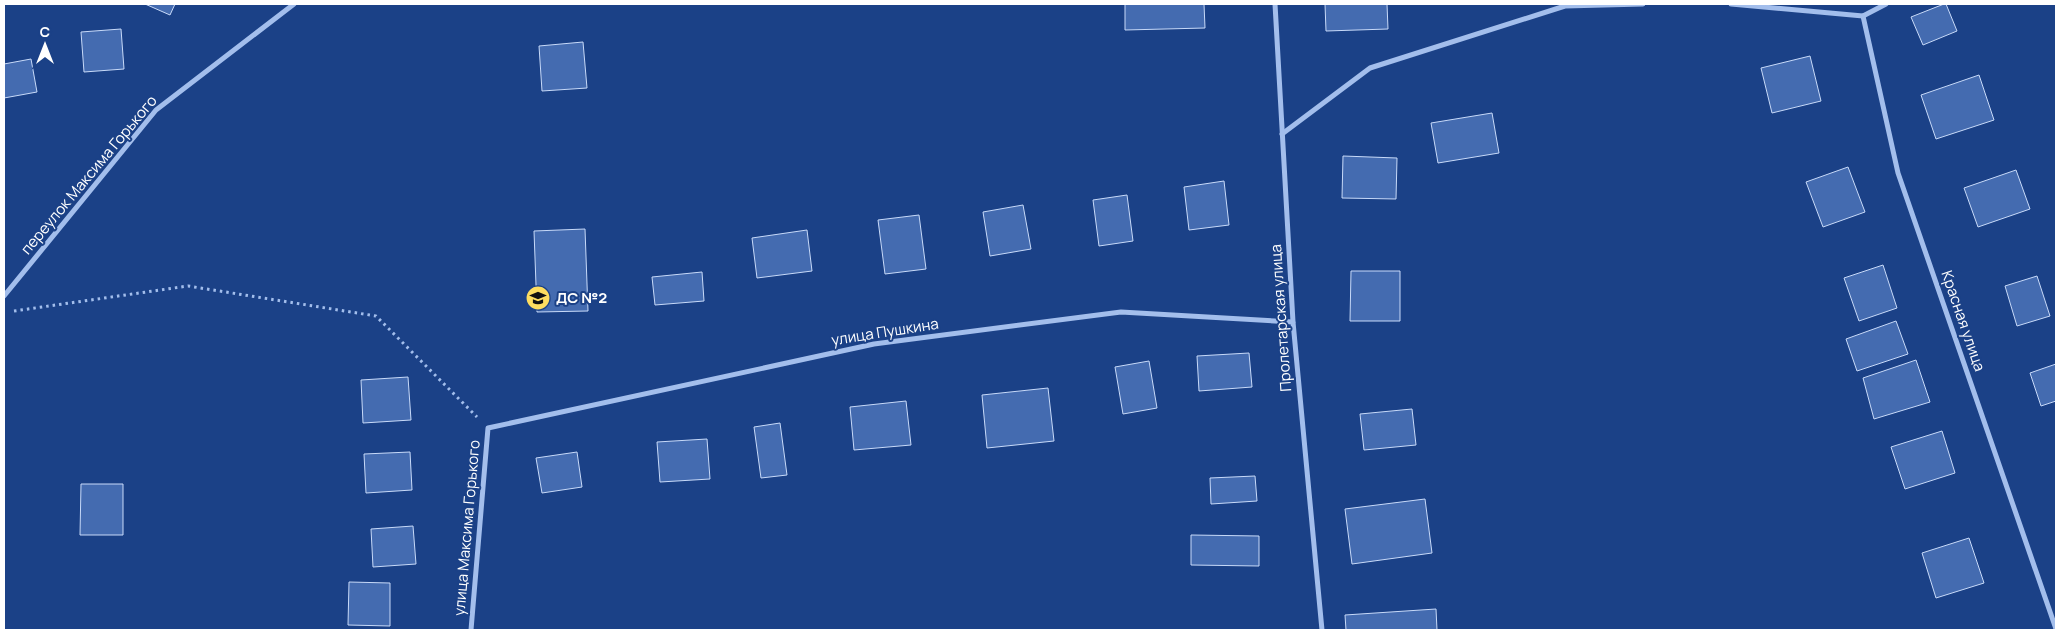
<svg xmlns="http://www.w3.org/2000/svg" width="2060" height="634" viewBox="0 0 2060 634" font-family="Manrope,sans-serif">
	<style>
		.building { fill: #446bb0; stroke: #c8daf9 }
		.lines { fill: none; stroke-linecap: round; stroke-linejoin: round }
		.path { stroke: #a3beec; stroke-width: 3; stroke-dasharray: 2.5 4; stroke-linecap: butt }
		.street { stroke: #a3beec; stroke-width: 5 }
		.labels { text-anchor: middle; stroke-width: 4; stroke-linejoin: round; paint-order: stroke }
		.street-label { font-size: 15px; fill: #fff; stroke: #1b4187 }
		.poi-label { font-size: 15px; font-weight: bold; fill: #fff; stroke: #1b4187; text-anchor: start }
	</style>
	<rect width="100%" height="100%" fill="#1b4187"/>
	<!-- building -->
	<g class="building">
		<path d="M145 4H175L170 15Z"/>
		<path d="M1125 4H1204L1205 28 1125 30Z"/>
		<path d="M1325 4H1387L1388 29 1326 31Z"/>
		<path d="M1944 4H1946L1957 31 1923 45 1911 17Z"/>
		<path d="M121 29 124 69 84 72 81 32Z"/>
		<path d="M583 42 587 88 542 91 539 46Z"/>
		<path d="M1810 56 1821 101 1772 113 1761 68Z"/>
		<path d="M31 59 37 92 4 98V64Z"/>
		<path d="M1979 75 1994 120 1936 139 1921 95Z"/>
		<path d="M1492 113 1499 153 1438 163 1431 123Z"/>
		<path d="M1343 156 1397 158 1396 199 1342 198Z"/>
		<path d="M1848 167 1865 212 1823 227 1806 182Z"/>
		<path d="M2016 170 2030 209 1978 227 1964 188Z"/>
		<path d="M1224 181 1229 225 1189 230 1184 187Z"/>
		<path d="M1127 195 1133 241 1099 246 1093 200Z"/>
		<path d="M1023 205 1031 249 990 256 983 212Z"/>
		<path d="M919 215 926 269 885 274 878 220Z"/>
		<path d="M585 229 588 311 537 312 534 231Z"/>
		<path d="M807 230 812 271 757 278 752 238Z"/>
		<path d="M1883 265 1897 308 1859 321 1844 278Z"/>
		<path d="M1351 271H1400V321H1350Z"/>
		<path d="M702 272 704 301 655 305 652 277Z"/>
		<path d="M2037 276 2050 316 2017 326 2005 286Z"/>
		<path d="M1896 321 1908 354 1857 371 1846 339Z"/>
		<path d="M1249 353 1252 387 1199 391 1197 356Z"/>
		<path d="M1916 360 1930 402 1874 419 1863 378Z"/>
		<path d="M1149 361 1157 408 1123 414 1115 367Z"/>
		<path d="M2056 364V401L2041 406 2030 373Z"/>
		<path d="M408 377 411 420 363 423 361 380Z"/>
		<path d="M1048 388 1054 441 987 448 982 395Z"/>
		<path d="M906 401 911 445 854 450 850 407Z"/>
		<path d="M1412 409 1416 445 1364 450 1360 414Z"/>
		<path d="M780 423 787 475 761 478 754 427Z"/>
		<path d="M1942 431 1955 473 1905 489 1891 447Z"/>
		<path d="M707 439 710 479 660 482 657 442Z"/>
		<path d="M410 452 412 490 366 493 364 454Z"/>
		<path d="M577 452 582 487 542 493 536 458Z"/>
		<path d="M1255 476 1257 501 1211 504 1210 478Z"/>
		<path d="M81 484H123V535H80Z"/>
		<path d="M1425 499 1432 553 1352 564 1345 509Z"/>
		<path d="M413 526 416 564 373 567 371 529Z"/>
		<path d="M1191 535 1259 536V566L1191 565Z"/>
		<path d="M1969 538 1984 583 1936 598 1922 553Z"/>
		<path d="M349 582 390 583V626L348 625Z"/>
		<path d="M1436 609 1437 630H1346L1345 615Z"/>
	</g>
	<g class="lines">
		<!-- path -->
		<path class="path" d="M14 311 188 286 376 316 477 417"/>
		<!-- street -->
		<g class="street">
			<path d="M1275 4 1293 322 1322 630"/>
			<path d="M1731 4 1863 16 1886 4"/>
			<path d="M1863 16 1898 173 2056 629"/>
			<path d="M1282 134 1370 68 1565 6 1643 4"/>
			<path d="M4 296 156 110 294 4"/>
			<path d="M471 630 488 428 874 344 1121 312 1293 322"/>
		</g>
	</g>
	<!-- icons -->
	<defs>
		<symbol id="school-disc" viewBox="-11 -11 22 22"><circle r="9.5" fill="#fddd60" stroke="#1b4187"/><path d="M0-5L7-2L0 1L-7-2ZM-4 1L0 2.5L4 1V4Q0 6-4 4Z" fill="#111"/></symbol>
	</defs>
	<g fill-rule="evenodd">
		<use href="#school-disc" x="524" y="284" width="28" height="28"/>
	</g>
	<g class="labels">
		<!-- street labels -->
		<g class="street-label">
			<text transform="translate(89 175) rotate(-50)" y="5">переулок Максима Горького</text>
			<text transform="translate(1281 318) rotate(-94)" y="5">Пролетарская улица</text>
			<text transform="translate(1963 321) rotate(71)" y="5">Красная улица</text>
			<text transform="translate(885 332) rotate(-9)" y="5">улица Пушкина</text>
			<text transform="translate(467 528) rotate(-85)" y="5">улица Максима Горького</text>
		</g>
		<!-- poi labels -->
		<g class="poi-label">
			<text x="556" y="303">ДС №2</text>
		</g>
	</g>
	<!-- border -->
	<rect width="2060" height="634" fill="none" stroke="#ffffff" stroke-width="10"/>
	<!-- north arrow -->
	<g transform="translate(45 45)" stroke="#1b4187" stroke-width="4" paint-order="stroke">
	<path d="M0-4L9 19L0 12L-9 19Z" fill="#ffffff"/>
	<text y="-8" font-size="14" font-weight="bold" text-anchor="middle" fill="#ffffff">С</text>
	</g>
</svg>
